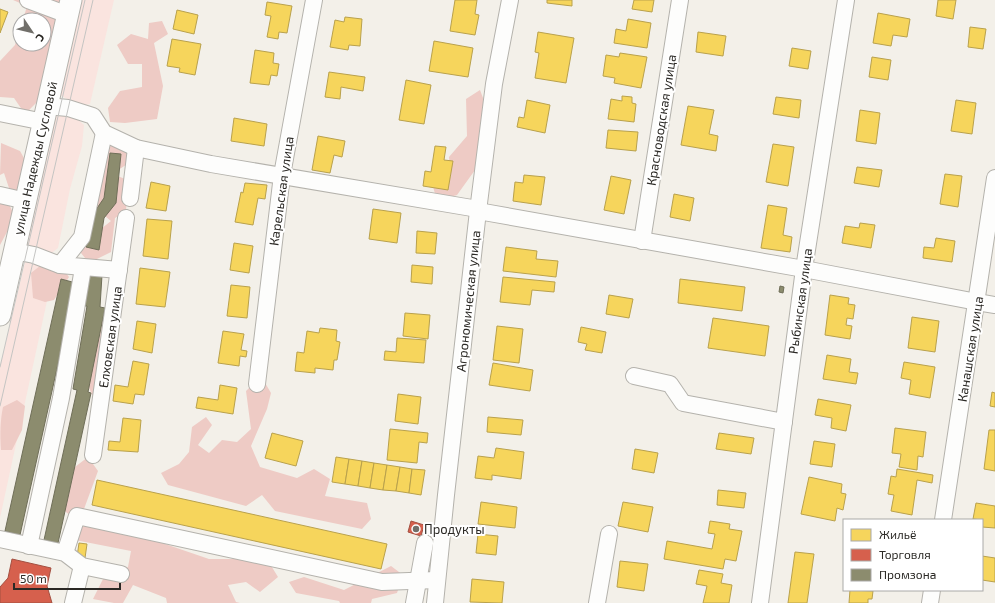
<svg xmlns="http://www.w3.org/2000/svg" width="995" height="603" viewBox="0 0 995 603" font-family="'Exo 2',sans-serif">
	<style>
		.green { fill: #fae4df }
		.forest { fill: #eecbc5 }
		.homes { fill: #f6d55c; stroke: #b9a14c }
		.shops { fill: #d6604d; stroke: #a35041 }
		.industry { fill: #8c8c6e; stroke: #6f6e58 }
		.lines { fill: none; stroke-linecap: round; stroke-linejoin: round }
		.minor-casing { stroke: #b4b2ac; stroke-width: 18 }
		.major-casing { stroke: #b4b2ac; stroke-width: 23 }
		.minor { stroke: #fdfdfc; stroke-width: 16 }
		.major { stroke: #fdfdfc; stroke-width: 21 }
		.tram { stroke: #c4c4c2; stroke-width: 1 }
		.poi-dot { fill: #716f6a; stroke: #fff; stroke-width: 1.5 }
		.labels { text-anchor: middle; stroke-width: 4; stroke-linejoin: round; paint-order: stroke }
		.street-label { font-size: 13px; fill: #2b2925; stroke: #fff }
		.poi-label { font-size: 13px; fill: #2b2925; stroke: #fff; text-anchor: start }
	</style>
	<rect width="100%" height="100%" fill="#f3f0e9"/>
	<!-- green -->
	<g class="green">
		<path d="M81 0H114L90 104 80 106 60 95Z"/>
		<path d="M56 112 74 116 84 125 82 146 70 189 58 248 49 255 25 249Z"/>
		<path d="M25 262 49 268 52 278 0 518V367Z"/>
	</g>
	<!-- forest -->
	<g class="forest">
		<path d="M13 0H62L40 99 25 114 14 98 0 97V61L15 45 20 29V44H44V20H23L27 6Z"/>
		<path d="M162 21 168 34 154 43 163 86 157 119 125 123 110 122 108 108 120 91 142 87V64H128L117 45 131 34 148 39 149 23Z"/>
		<path d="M480 90 491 119 475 170 457 195 437 201 432 183 451 177 449 157 467 136 466 99Z"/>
		<path d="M1 143 20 151 29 167 25 185 11 194 4 173 0 175Z"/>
		<path d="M111 145 132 152V161L112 174 128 180 126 211 115 218 111 252 89 263 77 248 111 221 94 207 93 197 103 177 100 163Z"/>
		<path d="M0 203 9 204 15 217 0 245Z"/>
		<path d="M45 262 63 269 69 277 54 300 45 302 33 298 31 273Z"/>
		<path d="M115 316 107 373 110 394 96 404 87 383 98 321Z"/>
		<path d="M261 376 271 393 267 409 251 446 260 467 297 478 314 469 330 479 325 496 367 503 371 519 362 529 275 511 262 495 246 506 168 485 161 473 179 464 189 452 192 427 206 417 212 425 198 445 209 453 222 440 237 442 251 429 246 391Z"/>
		<path d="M17 400 25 406 22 430 12 450H1C0 436 0 421 3 407Z"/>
		<path d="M88 457 98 471 84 509 101 530 121 519 133 533 209 559H267L278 577 260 592 246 582 228 585 236 602 240 603H167L166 598 133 585 123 603H114L93 599 104 577 128 567 131 551 75 540 82 525 61 508 71 470Z"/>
		<path d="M391 566 403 575 397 593 372 599 371 603H340L339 601 296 593 289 582 304 577 344 590Z"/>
	</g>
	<!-- homes -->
	<g class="homes">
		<path d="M455 0H477L475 14 479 15 475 35 450 31Z"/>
		<path d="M547 0H572V6L547 3Z"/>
		<path d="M634 0H654L652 12 632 9Z"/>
		<path d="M938 0H956L953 19 936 16Z"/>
		<path d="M267 2 292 6 287 33 279 32 278 39 267 37 271 16 265 15Z"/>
		<path d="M0 9 8 12 0 33Z"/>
		<path d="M177 10 198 15 194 34 173 29Z"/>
		<path d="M878 13 910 19 907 37 893 35 891 46 873 43Z"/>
		<path d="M345 17 362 19 360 46 349 45 348 50 330 47 335 20 344 22Z"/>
		<path d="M628 19 651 23 647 48 614 43 616 29 626 31Z"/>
		<path d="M970 27 986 29 983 49 968 47Z"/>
		<path d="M538 32 574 38 566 83 535 78 539 53 535 52Z"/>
		<path d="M698 32 726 36 723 56 696 52Z"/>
		<path d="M172 39 201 44 195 75 179 72 180 68 167 66Z"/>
		<path d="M434 41 473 48 468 77 429 71Z"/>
		<path d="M792 48 811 51 808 69 789 66Z"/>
		<path d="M255 50 274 53 273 63 279 64 277 76 271 75 269 85 250 83Z"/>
		<path d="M620 53 647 57 641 88 614 83 615 78 603 76 606 55 619 57Z"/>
		<path d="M872 57 891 60 888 80 869 77Z"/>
		<path d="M329 72 365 77 363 91 341 87 340 99 325 97Z"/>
		<path d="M406 80 431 85 424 124 399 120Z"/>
		<path d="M622 96 632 97V103L636 104 634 122 608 119 611 99 622 101Z"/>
		<path d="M776 97 801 100 799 118 773 114Z"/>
		<path d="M527 100 550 105 545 133 517 127 519 117 524 118Z"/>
		<path d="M956 100 976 103 972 134 951 131Z"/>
		<path d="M688 106 714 110 709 134 718 136 716 151 681 145Z"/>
		<path d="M860 110 880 113 876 144 856 141Z"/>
		<path d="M234 118 267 124 264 146 231 141Z"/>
		<path d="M608 130 638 132 636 151 606 148Z"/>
		<path d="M318 136 345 141 342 157 334 155 330 173 312 170Z"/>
		<path d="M773 144 794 147 788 186 766 182Z"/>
		<path d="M435 146 446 147 444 160 453 161 448 190 423 186 425 171 431 172Z"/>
		<path d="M857 167 882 170 879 187 854 183Z"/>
		<path d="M945 174 962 176 958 207 940 204Z"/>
		<path d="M524 175 545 177 541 205 513 201 515 182 523 183Z"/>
		<path d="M611 176 631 180 624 214 604 210Z"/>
		<path d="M151 182 170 186 166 211 146 208Z"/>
		<path d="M245 183 267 185 265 199 258 198 253 225 235 222 241 192 243 193Z"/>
		<path d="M674 194 694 198 690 221 670 217Z"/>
		<path d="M768 205 787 208 783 235 792 237 790 252 761 248Z"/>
		<path d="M373 209 401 213 397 243 369 239Z"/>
		<path d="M147 219 172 221 168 259 143 256Z"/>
		<path d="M860 223 875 225 871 248 842 243 845 226 859 228Z"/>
		<path d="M417 231 437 233 435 254 416 253Z"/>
		<path d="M936 238 955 241 952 262 923 258 924 247 934 248Z"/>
		<path d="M234 243 253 246 249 273 230 270Z"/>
		<path d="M506 247 537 251 536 259 558 261 556 277 503 271Z"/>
		<path d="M412 265 433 267 432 284 411 282Z"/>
		<path d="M140 268 170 272 165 307 136 304Z"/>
		<path d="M503 277 555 282 554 292 532 290 530 305 500 302Z"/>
		<path d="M680 279 745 287 742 311 678 303Z"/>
		<path d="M231 285 250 287 247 318 227 316Z"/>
		<path d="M609 295 633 299 629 318 606 314Z"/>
		<path d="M830 295 849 298 848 304 855 305 853 319 847 318 846 325 852 326 850 339 825 335Z"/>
		<path d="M405 313 430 315 428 339 403 336Z"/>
		<path d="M912 317 939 321 935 352 908 348Z"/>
		<path d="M713 318 769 326 765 356 708 348Z"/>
		<path d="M137 321 156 324 152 353 133 349Z"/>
		<path d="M497 326 523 329 519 363 493 360Z"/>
		<path d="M581 327 606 332 602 353 585 350 587 344 578 342Z"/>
		<path d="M320 328 337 330 336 341 340 342 337 360H334L333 370 315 368V373L295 371 297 352 304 353 307 331 319 333Z"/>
		<path d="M223 331 244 334 241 350 247 351 246 357 240 356 239 366 218 363Z"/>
		<path d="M397 338 426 340 424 363 384 360 385 351 396 352Z"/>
		<path d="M827 355 851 359 849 372 858 373 856 384 823 379Z"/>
		<path d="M133 361 149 364 144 395 135 394 133 404 113 401 115 385 128 387Z"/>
		<path d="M904 362 935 367 930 398 909 394 911 380 901 378Z"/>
		<path d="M493 363 533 370 530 391 489 385Z"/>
		<path d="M220 385 237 388 233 414 196 408 198 397 218 400Z"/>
		<path d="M992 392 995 393V407L990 406Z"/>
		<path d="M398 394 421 397 418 424 395 421Z"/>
		<path d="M818 399 851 405 846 431 831 428 832 418 815 415Z"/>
		<path d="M488 417 523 420 521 435 487 432Z"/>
		<path d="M123 418 141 420 138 452 108 450 109 441 120 442Z"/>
		<path d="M895 428 926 432 923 457 918 456 917 470 899 467 901 454 892 453Z"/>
		<path d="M390 429 428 433 427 443 419 442 417 463 387 460Z"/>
		<path d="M989 430H995V471L984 469Z"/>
		<path d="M272 433 303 441 296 466 265 458Z"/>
		<path d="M719 433 754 438 751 454 716 449Z"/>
		<path d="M814 441 835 444 832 467 810 464Z"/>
		<path d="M496 448 524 452 521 479 492 475V480L475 478 478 456 494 458Z"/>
		<path d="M635 449 658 453 654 473 632 469Z"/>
		<path d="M336 457 349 459 345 484 332 482Z"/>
		<path d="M349 459 362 461 358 486 345 484Z"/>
		<path d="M362 461 374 463 370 488 358 486Z"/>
		<path d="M374 463 387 465 383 490 370 488Z"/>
		<path d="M387 465 400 467 396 491 383 490Z"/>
		<path d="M400 467 412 469 409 493 396 491Z"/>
		<path d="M412 469 425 470 421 495 409 493Z"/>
		<path d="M897 469 933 475 932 483 917 480 912 515 891 511 894 495 888 494 891 476 896 477Z"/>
		<path d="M809 477 842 484 841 493 846 494 843 510 837 508 835 521 801 514Z"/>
		<path d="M97 480 387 544 381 569 92 505Z"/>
		<path d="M718 490 746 493 744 508 717 505Z"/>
		<path d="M481 502 517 507 515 528 478 524Z"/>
		<path d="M623 502 653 507 648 532 618 526Z"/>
		<path d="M976 503 995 506V528L982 527V520L973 519Z"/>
		<path d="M710 521 730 524 729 529 742 531 736 561 725 559 723 569 664 559 667 541 712 549 715 534 708 533Z"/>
		<path d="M478 534 498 536 496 555 476 553Z"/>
		<path d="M79 543 87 544 85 558 77 557Z"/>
		<path d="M795 552 814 554 807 603H788Z"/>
		<path d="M982 556 995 558V582L982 580Z"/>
		<path d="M620 561 648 564 644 591 617 587Z"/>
		<path d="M699 570 723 574 721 583 732 585 729 603H703L707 586 696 584Z"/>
		<path d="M472 579 504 582 502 603 470 602Z"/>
		<path d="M850 590 873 591 872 599H868V603H849Z"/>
	</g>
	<!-- shops -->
	<g class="shops">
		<path d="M411 521 424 525 421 536 408 532Z"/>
		<path d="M12 559 51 568 47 586 52 603H0V587L8 578Z"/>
	</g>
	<!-- industry -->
	<g class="industry">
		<path d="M110 153 121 154 116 203 104 218 99 250 86 247 91 217 104 198Z"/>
		<path d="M87 273 102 275 100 307 105 308 88 392 91 393 58 543 44 540 77 390 73 389 87 306H83Z"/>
		<path d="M61 279 76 283 20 535 5 531Z"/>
		<path d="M780 286 784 287 783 293 779 292Z"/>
	</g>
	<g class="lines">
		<defs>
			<g id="minor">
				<path d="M28 0 68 15"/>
				<path d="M47 106 68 108 93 116 104 133 136 148 211 164 472 208 478 211 804 269 977 302 995 305"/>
				<path d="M0 113 44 122"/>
				<path d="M0 195 26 201"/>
				<path d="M130 198 136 148"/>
				<path d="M642 241 680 0"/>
				<path d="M14 251 34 255 60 265 119 270"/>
				<path d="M60 265 82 237 104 133"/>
				<path d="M634 376 670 384 683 403 784 422"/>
				<path d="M257 384 282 175 314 0"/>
				<path d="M93 455 126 218"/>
				<path d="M943 520 995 178"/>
				<path d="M0 539 65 553 82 566 121 574"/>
				<path d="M29 546 61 398 83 268"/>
				<path d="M65 553 77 516 382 582 437 580"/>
				<path d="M73 603 82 566"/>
				<path d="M414 603 425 543"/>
				<path d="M435 603 446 495 478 211 494 84 510 0"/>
				<path d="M597 603 609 534"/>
				<path d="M760 603 804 269 846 0"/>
				<path d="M930 603 932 590"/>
			</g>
			<path id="major" d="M0 315 71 0"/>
		</defs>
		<!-- minor casing -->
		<use href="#minor" class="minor-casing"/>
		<!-- major casing -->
		<use href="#major" class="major-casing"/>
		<!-- minor -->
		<use href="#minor" class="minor"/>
		<!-- major -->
		<use href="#major" class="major"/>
		<!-- tram -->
		<g class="tram">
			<path d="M0 367 85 0"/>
			<path d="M0 406 93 0"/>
		</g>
	</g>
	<!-- markers -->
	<circle class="poi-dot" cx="416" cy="529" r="4"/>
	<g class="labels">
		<!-- street labels -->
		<g class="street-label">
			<text transform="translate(661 120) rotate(-81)" y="5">Красноводская улица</text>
			<text transform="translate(35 158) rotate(-77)" y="5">улица Надежды Сусловой</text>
			<text transform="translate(281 191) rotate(-82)" y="5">Карельская улица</text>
			<text transform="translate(468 301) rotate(-84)" y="5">Агрономическая улица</text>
			<text transform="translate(800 301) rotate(-82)" y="5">Рыбинская улица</text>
			<text transform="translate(110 337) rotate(-82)" y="5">Елховская улица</text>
			<text transform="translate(970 349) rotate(-81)" y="5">Канашская улица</text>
		</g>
		<!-- poi labels -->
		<g class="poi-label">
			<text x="424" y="534">Продукты</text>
		</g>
	</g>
	<!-- legend -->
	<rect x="843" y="519" width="140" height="72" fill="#ffffff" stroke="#aaa9a8"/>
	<rect x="851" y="529" width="20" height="12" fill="#f6d55c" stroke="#aaa9a8"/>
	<text x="879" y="539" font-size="12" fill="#2b2925">Жильё</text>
	<rect x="851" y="549" width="20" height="12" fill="#d6604d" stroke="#aaa9a8"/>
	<text x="879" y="559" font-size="12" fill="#2b2925">Торговля</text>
	<rect x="851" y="569" width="20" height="12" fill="#8c8c6e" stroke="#aaa9a8"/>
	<text x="879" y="579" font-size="12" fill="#2b2925">Промзона</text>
	<!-- north arrow -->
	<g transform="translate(32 32) rotate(125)"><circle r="19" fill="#ffffff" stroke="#aaa9a8"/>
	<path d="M0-3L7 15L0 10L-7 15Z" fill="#716f6a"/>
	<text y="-6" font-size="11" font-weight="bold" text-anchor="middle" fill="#2b2925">С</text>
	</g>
	<!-- scale -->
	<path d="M14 583v6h106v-6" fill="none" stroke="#2b2925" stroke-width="2"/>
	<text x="20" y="583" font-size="12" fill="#2b2925" stroke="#ffffff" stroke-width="3" paint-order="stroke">50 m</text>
</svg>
